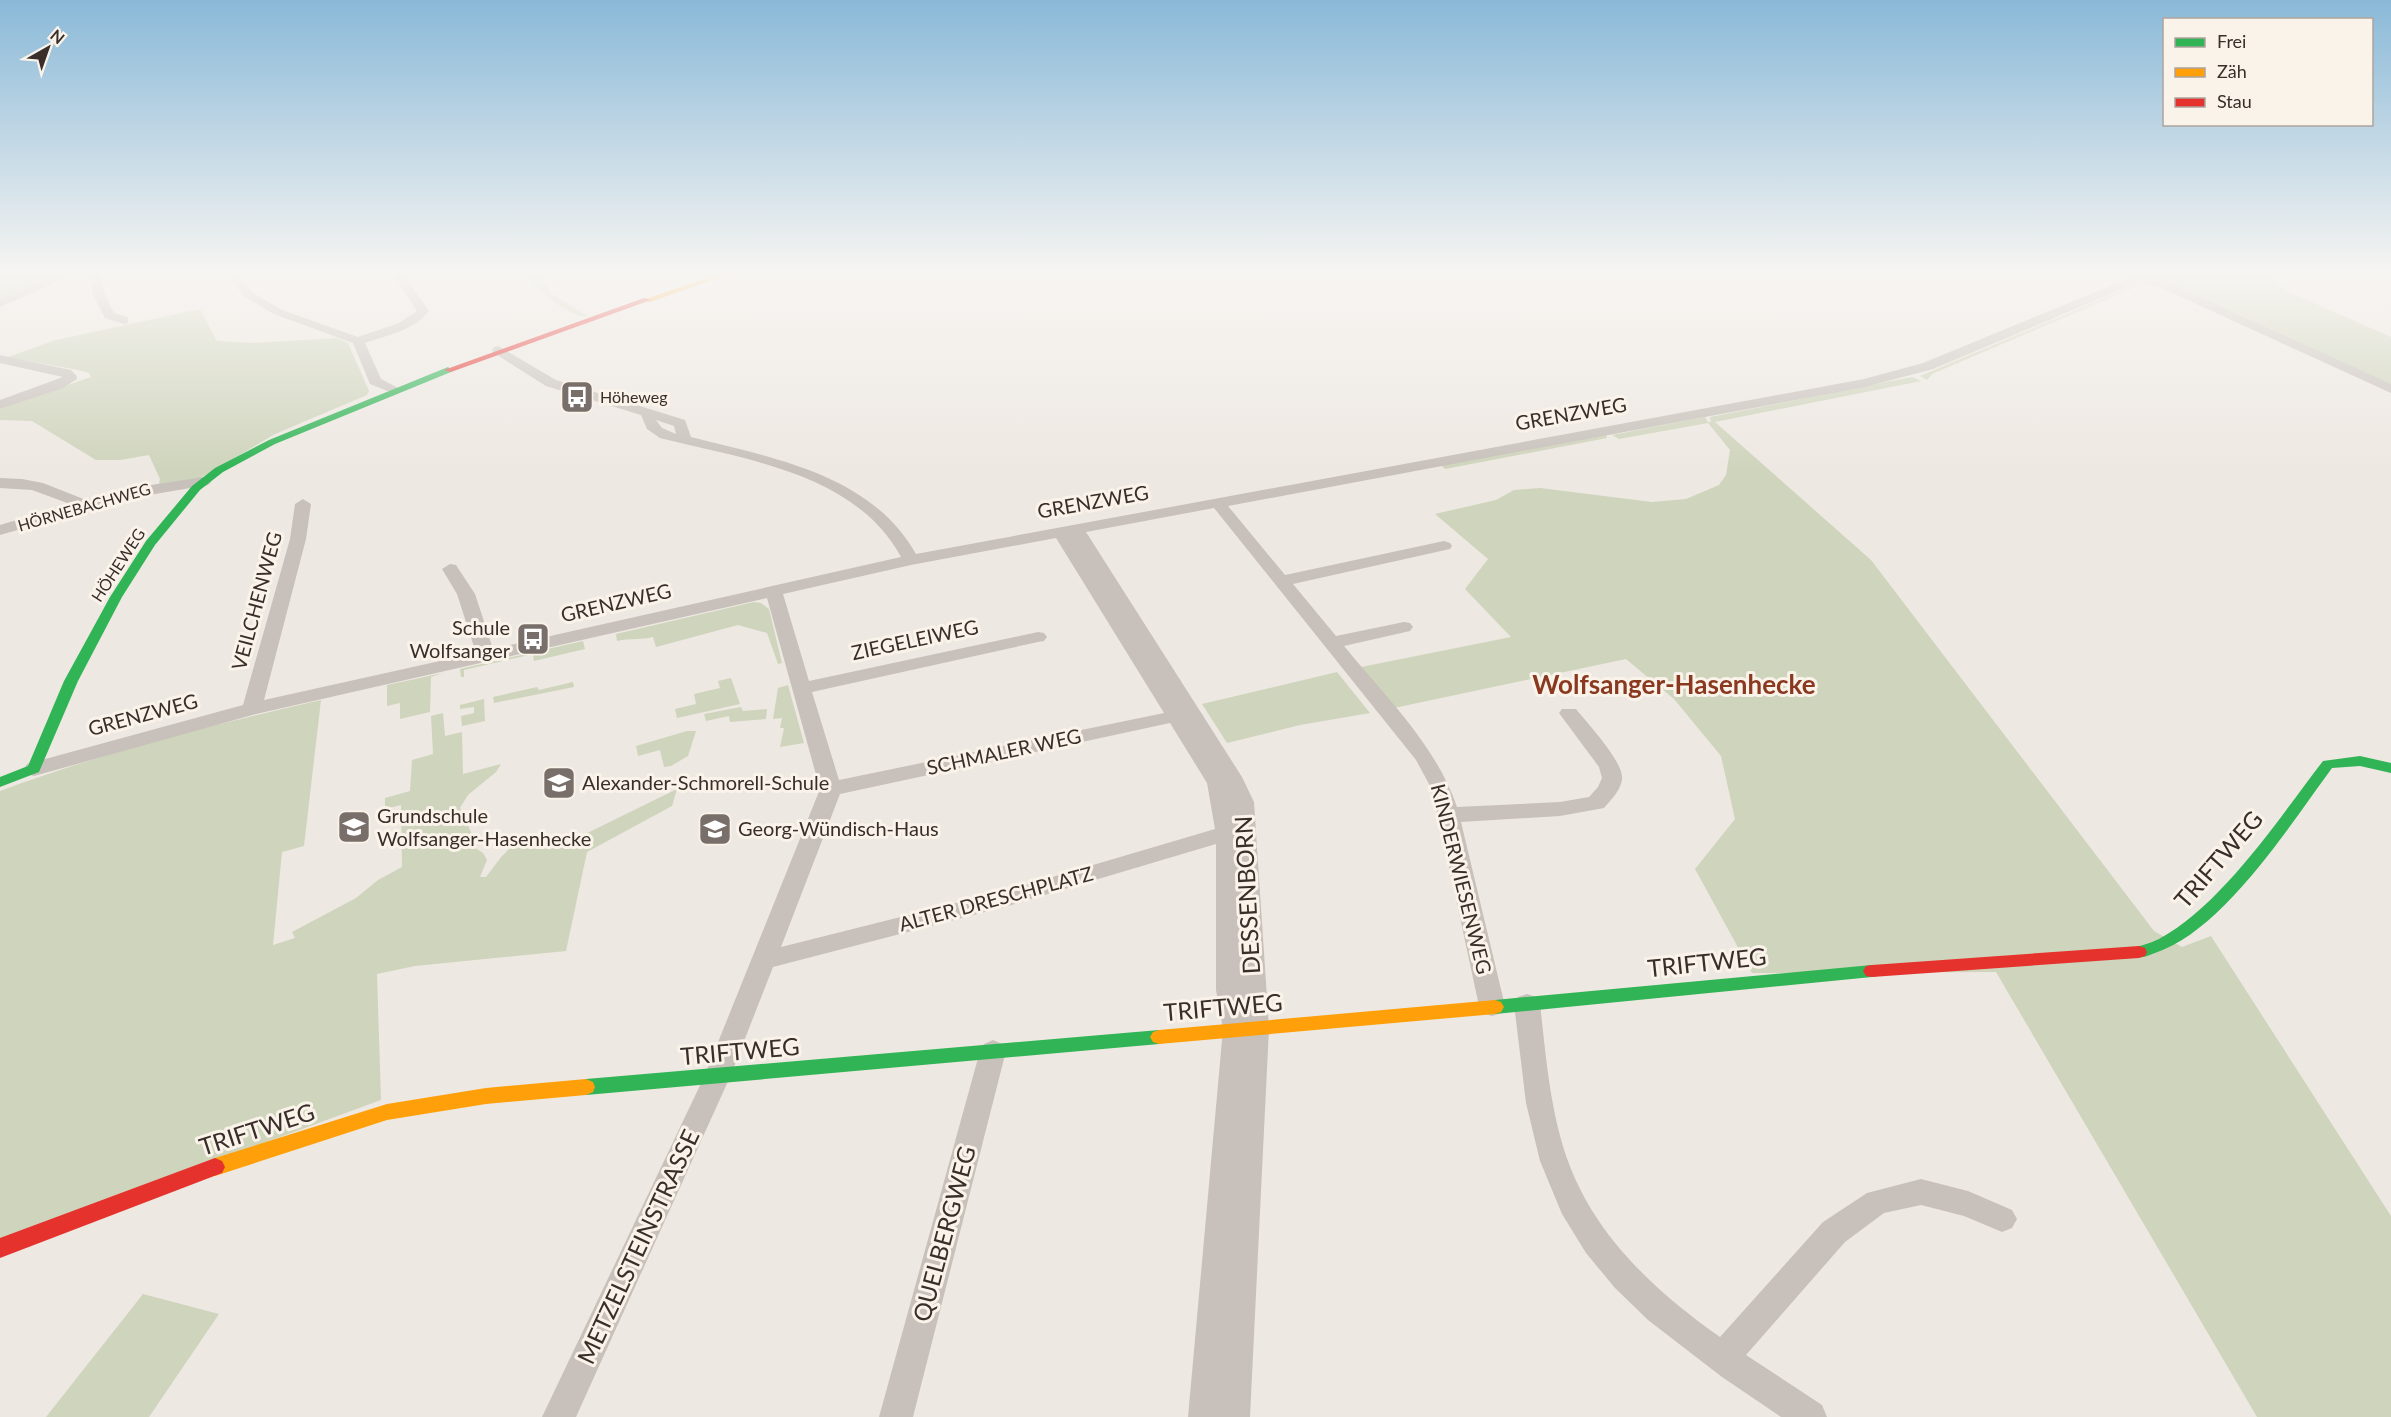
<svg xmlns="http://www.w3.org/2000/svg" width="2391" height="1417" viewBox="0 0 2391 1417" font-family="Lato,sans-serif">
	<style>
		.green { fill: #cfd4bc }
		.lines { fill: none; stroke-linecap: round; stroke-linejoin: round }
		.street { fill: #c8c1bb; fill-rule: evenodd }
		.fast { fill: #30b455; fill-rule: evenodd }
		.slow { fill: #ff9f0a; fill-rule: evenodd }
		.jam { fill: #e5322d; fill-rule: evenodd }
		.labels { text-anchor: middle; stroke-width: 6; stroke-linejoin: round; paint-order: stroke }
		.far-poi-label { font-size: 16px; fill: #392e29; stroke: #faf3ea; text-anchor: start }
		.far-street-label { font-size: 16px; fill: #392e29; stroke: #faf3ea }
		.street-label { font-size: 20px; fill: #392e29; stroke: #faf3ea }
		.poi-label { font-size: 20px; fill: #392e29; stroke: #faf3ea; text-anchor: start }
		.near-street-label { font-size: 24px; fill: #392e29; stroke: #faf3ea }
		.district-label { font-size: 26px; font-weight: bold; fill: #8a381f; stroke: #faf3ea }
	</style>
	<rect width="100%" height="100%" fill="#eee8e2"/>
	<!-- green -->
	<g class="green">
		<path d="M0 272H71L0 301Z"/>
		<path d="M520 272H541L550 293 588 316C569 320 534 285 520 272Z"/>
		<path d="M2172 272H2268V275L2289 292 2391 337V386L2156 279Z"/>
		<path d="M2142 282 2154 283 2165 288 2141 285 1932 374 1927 380 1920 376Z"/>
		<path d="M200 309 217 341 253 343 337 338 348 343 369 391 367 395 275 434 200 478 159 484 160 479 149 455 120 460H96L32 421 0 420V409L91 377 89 373 78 370 8 357 56 340Z"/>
		<path d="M1912 377 1921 381 1715 422 1871 560 2154 931 2182 947 2211 936 2391 1216V1417H2257L1996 972 1752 973 1695 869 1735 819 1721 756 1674 699 1626 659 1394 708 1361 667 1511 637 1465 589 1488 559 1435 514 1496 500 1514 490 1540 488 1652 502 1686 499 1719 485 1726 475 1730 450 1708 423 1619 439 1612 435 1705 417 1708 422H1711L1710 417Z"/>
		<path d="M1606 435 1607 438 1445 469 1440 464Z"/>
		<path d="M754 602 761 603 769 609 782 663 778 664 767 633 738 625 656 647 653 637C642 640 631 638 617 641L616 634Z"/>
		<path d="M583 641 585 649 534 661 533 654 464 670V677H461L460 669Z"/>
		<path d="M1337 672 1370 713 1300 725 1227 743 1202 704Z"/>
		<path d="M443 673 431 677 430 712 400 719V703L387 706V685Z"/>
		<path d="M731 678 740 704 677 718 675 709 696 704 694 694 720 688 718 681Z"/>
		<path d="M573 682 574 687 494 703 493 697 537 687 539 690Z"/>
		<path d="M788 685 804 743 780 747 784 728H780L782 718 773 719 778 688Z"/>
		<path d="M484 699 485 721 462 726 461 716 474 713V707L460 709V705Z"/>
		<path d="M321 700 304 846 282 852 273 945 295 938 292 932 356 898 378 880 402 867 401 805 385 809V798L410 791 412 760 433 754 431 716 443 713 445 736 462 732 463 774 501 764 496 772 468 795 460 808 471 832 474 847 483 853 487 860 480 877H486C505 853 510 838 546 838 556 839 563 842 573 840L677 789 672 806 587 852 566 951 415 966 377 974 381 1100 0 1240V791C105 752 212 725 321 700Z"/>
		<path d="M741 707 743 711 767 709 766 719 730 722 729 716 706 721 704 714Z"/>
		<path d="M687 731H696L688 756 671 766 664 767 660 750 638 756 636 746Z"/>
		<path d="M143 1294 219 1314 149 1417H46Z"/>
	</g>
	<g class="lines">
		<!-- street -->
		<g class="street">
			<path d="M63 272H79L0 307V300Z"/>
			<path d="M90 272H100L105 295 114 313 128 317V323L124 324 105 318 93 295Z"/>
			<path d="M225 272H236L252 292 282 310 358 337 399 323 417 311 391 272H402L429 311C414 331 387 335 365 343L381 379 402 390 395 394 370 384 353 343 274 314 244 296Z"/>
			<path d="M2144 272H2159L2153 276 2391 384V393L2144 280 1933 369 1865 387 1228 506 1285 575 1444 541 1450 543 1452 546 1450 549 1293 584 1336 636 1404 622 1410 623 1413 627 1410 631 1344 646C1385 696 1436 745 1457 807L1560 802 1589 797 1598 787 1602 778 1599 767 1559 713 1562 709H1576C1587 723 1625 763 1622 780 1620 791 1611 800 1604 808L1560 816 1461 822 1505 1006 1501 1013 1492 1016 1483 1013 1479 1006 1438 815 1429 784 1416 760 1214 508 1086 532 1242 777 1254 802 1269 1028 1250 1417H1188L1223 1029 1216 990V844L1008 906 773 967 730 1077 576 1417H542L704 1077 820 789 767 598 256 714 34 776 27 774 24 769 27 764 243 705 290 539 295 504 303 499 311 504 306 539 264 700 476 653 457 594 442 569 450 564 456 565 475 594 493 649 901 557C856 473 743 459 660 438L647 429 641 415 546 386 494 353 492 350 494 347 498 346 556 380 685 420 691 437C773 458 871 474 916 554L1864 379 1923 363ZM656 420 674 426 676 434 662 428ZM1056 538 1164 713 839 780 812 692 1038 642 1044 641 1047 637 1044 633 1038 632 809 681 783 594 911 565ZM1170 723 1207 783 1215 829 1008 890 781 947 840 794Z"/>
			<path d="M2382 272H2391V277Z"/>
			<path d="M0 355 71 370 76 375 77 379 63 388 0 409V400L63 377 0 363Z"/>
			<path d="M203 477 208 479 211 482 208 485 126 499 0 535V525L70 504 32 490 0 488V478L22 479 43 483 86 500 151 485Z"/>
			<path d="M1527 994 1536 997 1540 1004C1546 1056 1550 1111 1568 1161 1595 1236 1656 1292 1720 1337L1823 1222 1867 1193 1921 1179 1968 1191 2012 1210 2017 1219 2012 1228 2002 1232 1964 1216 1921 1205 1884 1213 1845 1242 1746 1355 1822 1405 1827 1417H1781L1722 1377 1648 1320 1615 1288 1586 1253 1562 1214 1540 1161 1526 1103 1514 1004 1518 997Z"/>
			<path d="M993 1040 1002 1044 1006 1051 913 1417H879L980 1051 984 1044Z"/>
		</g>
		<!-- fast -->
		<g class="fast">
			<path d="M448 367 452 370 451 372 275 444 223 472 200 490 155 545 122 597 78 681 39 772 0 787V777L28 766 64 681 110 597 146 541 192 486 215 468 269 440Z"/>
			<path d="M2360 756 2391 763V773L2360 766 2332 768C2290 825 2223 931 2155 953 2147 956 2141 959 2133 956L2131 952 2133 948C2142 945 2151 943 2159 939 2223 904 2279 818 2323 761Z"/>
			<path d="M1872 965 1878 966 1881 971 1878 976 1872 977 1495 1014 1489 1012 1486 1007 1489 1002 1495 1000Z"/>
			<path d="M1159 1030 1165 1032 1168 1037 1165 1042 1159 1044 586 1095 579 1092 577 1087 579 1082 586 1079Z"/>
		</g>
		<!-- slow -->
		<g class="slow">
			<path d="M724 272H736L650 302 643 300Z"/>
			<path d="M1495 1000 1501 1002 1504 1007 1501 1012 1495 1014 1159 1044 1153 1042 1150 1037 1153 1032 1159 1030Z"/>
			<path d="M586 1079 593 1082 595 1087 593 1092 586 1095 486 1104 387 1120 215 1176 208 1173 205 1167 208 1161 215 1158 387 1104 486 1088Z"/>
		</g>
		<!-- jam -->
		<g class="jam">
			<path d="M644 298 651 300 451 372 444 370Z"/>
			<path d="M2139 946 2145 948 2147 952 2145 956 2139 958 1872 977 1866 976 1863 971 1866 966 1872 965Z"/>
			<path d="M215 1158 222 1161 225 1167 222 1173 0 1258V1238Z"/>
		</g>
	</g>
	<!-- sky -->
	<linearGradient id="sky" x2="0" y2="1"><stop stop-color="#8ab9d8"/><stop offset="0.58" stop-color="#f7f5f2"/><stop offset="1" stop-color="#f7f5f2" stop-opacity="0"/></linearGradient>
	<rect width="2391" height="470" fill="url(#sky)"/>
	<!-- icons -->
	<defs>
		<symbol id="bus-square" viewBox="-11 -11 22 22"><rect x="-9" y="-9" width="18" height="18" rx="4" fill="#786f6a" stroke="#faf3ea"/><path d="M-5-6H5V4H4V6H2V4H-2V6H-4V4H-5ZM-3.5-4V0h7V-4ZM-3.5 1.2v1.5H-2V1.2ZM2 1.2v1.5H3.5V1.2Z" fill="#fff"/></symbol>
		<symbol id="school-square" viewBox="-11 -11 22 22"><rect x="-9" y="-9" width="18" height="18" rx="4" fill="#786f6a" stroke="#faf3ea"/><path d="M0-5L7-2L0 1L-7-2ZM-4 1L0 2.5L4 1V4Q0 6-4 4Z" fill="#fff"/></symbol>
	</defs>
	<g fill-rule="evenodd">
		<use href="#bus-square" x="558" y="378" width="38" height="38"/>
		<use href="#bus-square" x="514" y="620" width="38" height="38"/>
		<use href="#school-square" x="540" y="764" width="38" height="38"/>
		<use href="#school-square" x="335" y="808" width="38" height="38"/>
		<use href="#school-square" x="696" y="810" width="38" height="38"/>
	</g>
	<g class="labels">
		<!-- far-poi labels -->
		<g class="far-poi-label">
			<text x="600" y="403">Höheweg</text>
		</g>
		<!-- far-street labels -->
		<g class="far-street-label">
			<text transform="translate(84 507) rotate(-16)" y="6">HÖRNEBACHWEG</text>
			<text transform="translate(118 565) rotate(-57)" y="6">HÖHEWEG</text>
		</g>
		<!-- street labels -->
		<g class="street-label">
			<text transform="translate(1571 414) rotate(-10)" y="7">GRENZWEG</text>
			<text transform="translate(1093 502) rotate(-10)" y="7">GRENZWEG</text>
			<text transform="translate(257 601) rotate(-75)" y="7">VEILCHENWEG</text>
			<text transform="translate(616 603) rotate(-13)" y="7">GRENZWEG</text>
			<text transform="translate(915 640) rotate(-12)" y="7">ZIEGELEIWEG</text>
			<text transform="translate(143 715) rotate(-15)" y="7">GRENZWEG</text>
			<text transform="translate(1004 752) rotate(-12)" y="7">SCHMALER WEG</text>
			<text transform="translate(1461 879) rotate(76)" y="7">KINDERWIESENWEG</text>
			<text transform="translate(996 899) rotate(-15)" y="7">ALTER DRESCHPLATZ</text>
		</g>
		<!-- poi labels -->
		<g class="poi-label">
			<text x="510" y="635" text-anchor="end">Schule<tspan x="510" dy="23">Wolfsanger</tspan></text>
			<text x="582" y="790">Alexander-Schmorell-Schule</text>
			<text x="377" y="823">Grundschule<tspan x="377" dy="23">Wolfsanger-Hasenhecke</tspan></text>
			<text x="738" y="836">Georg-Wündisch-Haus</text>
		</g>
		<!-- near-street labels -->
		<g class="near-street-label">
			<text transform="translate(2219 860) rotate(-49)" y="8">TRIFTWEG</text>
			<text transform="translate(1248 895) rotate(-93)" y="8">DESSENBORN</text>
			<text transform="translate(1707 963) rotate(-6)" y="8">TRIFTWEG</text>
			<text transform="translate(1223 1008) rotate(-5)" y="8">TRIFTWEG</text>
			<text transform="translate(740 1052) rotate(-5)" y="8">TRIFTWEG</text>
			<text transform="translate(257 1130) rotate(-18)" y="8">TRIFTWEG</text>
			<text transform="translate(945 1234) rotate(-75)" y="8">QUELBERGWEG</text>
			<text transform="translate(639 1247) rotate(-65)" y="8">METZELSTEINSTRASSE</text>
		</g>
		<!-- district labels -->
		<g class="district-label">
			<text x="1674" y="694">Wolfsanger-Hasenhecke</text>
		</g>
	</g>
	<!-- legend -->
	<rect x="2163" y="18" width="210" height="108" fill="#faf3ea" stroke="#ada49d" stroke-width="1.5"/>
	<rect x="2175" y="38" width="30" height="9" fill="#30b455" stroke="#ada49d" stroke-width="1.5"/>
	<text x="2217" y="48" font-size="18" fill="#392e29">Frei</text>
	<rect x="2175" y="68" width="30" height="9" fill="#ff9f0a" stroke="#ada49d" stroke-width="1.5"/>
	<text x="2217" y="78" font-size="18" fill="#392e29">Zäh</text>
	<rect x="2175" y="98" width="30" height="9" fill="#e5322d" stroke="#ada49d" stroke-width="1.5"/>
	<text x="2217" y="108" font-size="18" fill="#392e29">Stau</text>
	<!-- north arrow -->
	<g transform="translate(48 48) rotate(40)" stroke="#faf3ea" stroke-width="4.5" paint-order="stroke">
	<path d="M0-4.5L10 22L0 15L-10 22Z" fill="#392e29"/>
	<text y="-9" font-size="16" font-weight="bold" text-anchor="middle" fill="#392e29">N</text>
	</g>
</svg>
